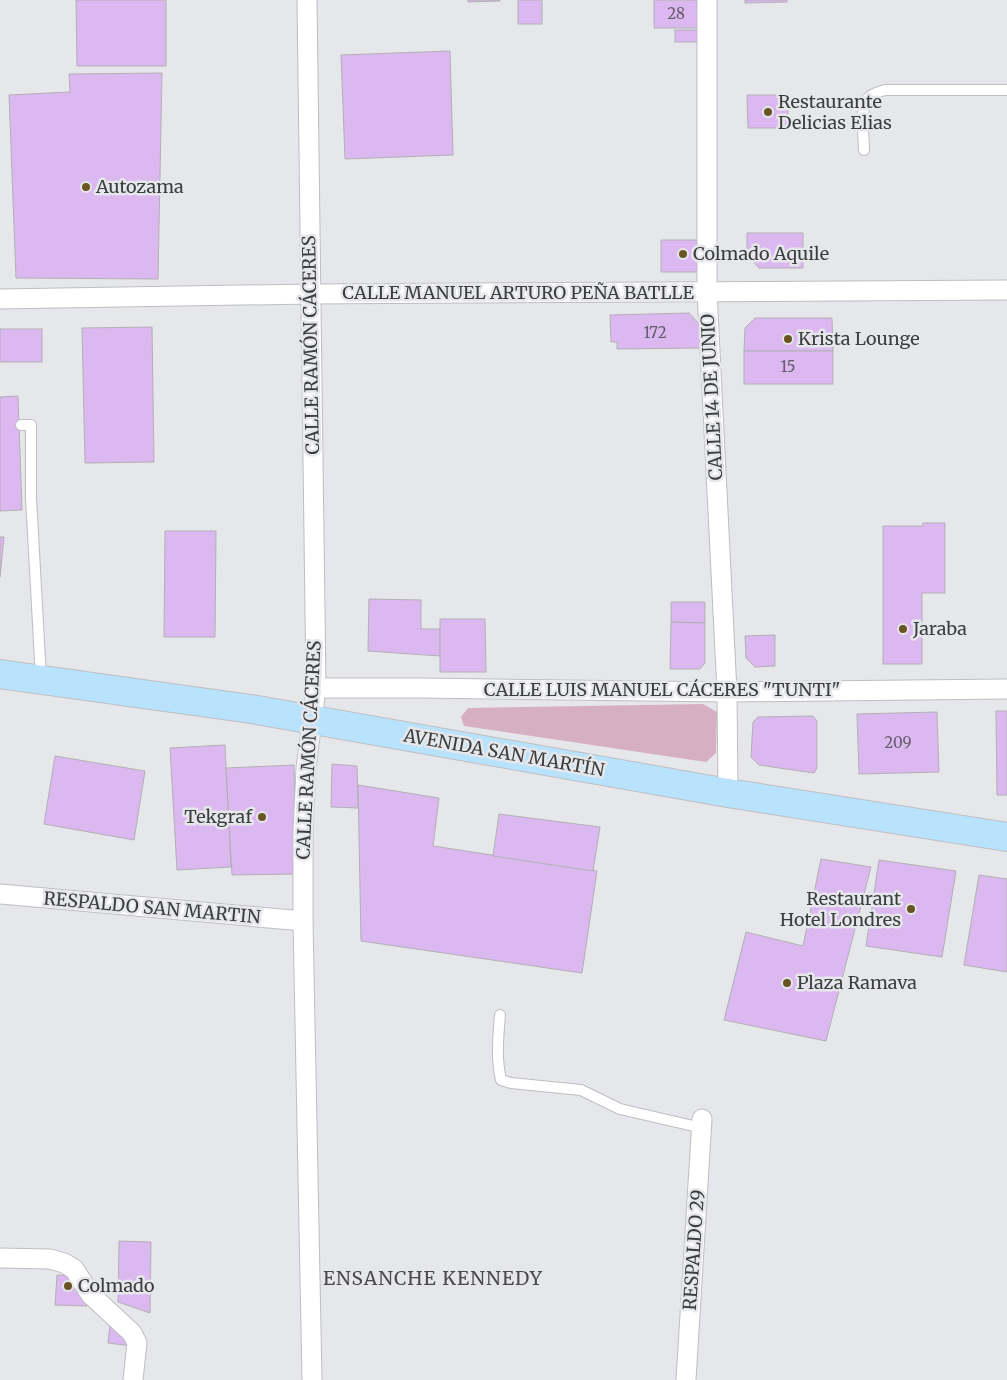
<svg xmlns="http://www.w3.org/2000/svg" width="1007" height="1380" viewBox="0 0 1007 1380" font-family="Merriweather,serif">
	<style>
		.green { fill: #d6afc3 }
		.building { fill: #dcb8f1; stroke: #b2b0b4 }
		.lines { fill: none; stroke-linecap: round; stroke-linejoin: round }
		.lane-casing { stroke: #bebec2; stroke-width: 12 }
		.street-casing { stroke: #bebec2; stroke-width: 21 }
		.secondary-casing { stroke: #bebec2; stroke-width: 30 }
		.lane { stroke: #fff; stroke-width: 10 }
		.street { stroke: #fff; stroke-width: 19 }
		.secondary { stroke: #b9e3fd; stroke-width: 28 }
		.poi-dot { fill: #695524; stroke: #e6e7eb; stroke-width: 2 }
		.labels { text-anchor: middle; stroke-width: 5; stroke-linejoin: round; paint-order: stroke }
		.number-label { font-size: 15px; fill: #645c6b }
		.poi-label { font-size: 18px; fill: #3c3d3e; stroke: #e6e7eb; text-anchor: start }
		.street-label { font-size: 18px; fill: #3c3d3e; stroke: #e6e7eb }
		.neighbourhood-label { font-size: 19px; letter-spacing: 1px; fill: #4b4b4f; stroke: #e6e7eb }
	</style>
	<rect width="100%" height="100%" fill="#e6e7eb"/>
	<!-- green -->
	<path class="green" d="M703 704 717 712 716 753 706 762 464 726 461 717 468 708Z"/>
	<!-- building -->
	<g class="building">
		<path d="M76 0H166V66H77Z"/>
		<path d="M468 0H500V1L468 2Z"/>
		<rect x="518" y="0" width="24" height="24"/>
		<path d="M654 0H697L698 28H654Z"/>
		<path d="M745 0H787V2L745 3Z"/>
		<rect x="675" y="30" width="24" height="12"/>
		<path d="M450 51 453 155 345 159 341 55Z"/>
		<path d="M162 73 158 279 16 278 9 95 70 92 69 74Z"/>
		<path d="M747 95H788V128H748Z"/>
		<path d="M747 233H803V268H759L747 255Z"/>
		<path d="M661 240H706L700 272H661Z"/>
		<path d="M689 313 700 325V348L617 349V342H611L610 315Z"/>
		<path d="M755 318H832L833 351H744L745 328Z"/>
		<path d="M152 327 154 462 85 463 82 328Z"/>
		<rect x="0" y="329" width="42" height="33"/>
		<rect x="744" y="351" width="89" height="33"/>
		<path d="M18 396 22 510 0 511V397Z"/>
		<path d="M923 523H945V593H922V664H883V526H923Z"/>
		<path d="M165 531H216L215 637H164Z"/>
		<path d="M0 537H4L0 577Z"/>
		<path d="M369 599 421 600V629H440V656L368 651Z"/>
		<path d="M671 602H705V623L671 622Z"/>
		<path d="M440 619H485L486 672H440Z"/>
		<path d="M671 622 705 623V663L700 669H670Z"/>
		<path d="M775 635V666L755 667 746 658 745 636Z"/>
		<path d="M996 711H1007V795H997Z"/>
		<path d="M937 712 939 772 859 774 857 714Z"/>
		<path d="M813 716 817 721V768L814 773 759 765 751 757 753 722 758 717Z"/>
		<path d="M225 745 231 867 177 870 170 748Z"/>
		<path d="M55 756 145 771 134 840 44 824Z"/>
		<path d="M332 764 357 766 358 808 331 807Z"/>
		<path d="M294 765 296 874 232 875 226 768Z"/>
		<path d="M358 785 439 798 433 846 597 871 582 973 361 941Z"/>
		<path d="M499 814 600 827 593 871 493 856Z"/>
		<path d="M821 859 871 867 826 1041 724 1020 746 932 803 946Z"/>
		<path d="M879 860 956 871 942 957 866 946Z"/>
		<path d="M979 875 1007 879V972L964 965Z"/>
		<path d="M119 1241 151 1242 150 1313 118 1302Z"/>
		<path d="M57 1275 71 1276 87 1295V1306L55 1305Z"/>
		<path d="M110 1325 120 1326 119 1336 133 1337 132 1346 108 1343Z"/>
	</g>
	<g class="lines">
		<defs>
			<g id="lane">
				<path d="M864 150C864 139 860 107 867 99 872 93 879 92 885 90H1007"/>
				<path d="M21 425H31V498L41 678"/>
				<path d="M500 1015C498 1038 496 1058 501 1080L511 1083 581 1090 620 1109 702 1128"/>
			</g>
			<g id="street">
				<path d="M307 0 316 688 306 769 303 832V921L312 1380"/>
				<path d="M707 0V291L727 692 728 793"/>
				<path d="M0 299 310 294 1007 290"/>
				<path d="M316 688H420L727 692 1007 689"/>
				<path d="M0 894 303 921"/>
				<path d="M0 1258 50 1259 64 1263 74 1269 91 1295 132 1333 137 1343 133 1380"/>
				<path d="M686 1380 702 1119"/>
			</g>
			<path id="secondary" d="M0 674 251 709 728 793 1007 837"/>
		</defs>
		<!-- lane casing -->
		<use href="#lane" class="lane-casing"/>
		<!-- street casing -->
		<use href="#street" class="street-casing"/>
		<!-- secondary casing -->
		<use href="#secondary" class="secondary-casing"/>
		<!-- lane -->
		<use href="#lane" class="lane"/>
		<!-- street -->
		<use href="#street" class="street"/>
		<!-- secondary -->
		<use href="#secondary" class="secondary"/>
	</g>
	<!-- markers -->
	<g class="poi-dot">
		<circle cx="768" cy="112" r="5"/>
		<circle cx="86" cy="187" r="5"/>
		<circle cx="683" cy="254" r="5"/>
		<circle cx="788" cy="339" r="5"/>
		<circle cx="903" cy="629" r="5"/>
		<circle cx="262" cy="817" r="5"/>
		<circle cx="911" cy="909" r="5"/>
		<circle cx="787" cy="983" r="5"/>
		<circle cx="68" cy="1286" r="5"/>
	</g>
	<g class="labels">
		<!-- number labels -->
		<g class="number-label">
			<text x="676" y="19">28</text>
			<text x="655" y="338">172</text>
			<text x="788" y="372">15</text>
			<text x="898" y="748">209</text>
		</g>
		<!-- poi labels -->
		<g class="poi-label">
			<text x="778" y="108">Restaurante<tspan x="778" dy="21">Delicias Elias</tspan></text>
			<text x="96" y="193">Autozama</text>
			<text x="693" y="260">Colmado Aquile</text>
			<text x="798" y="345">Krista Lounge</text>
			<text x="913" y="635">Jaraba</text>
			<text x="252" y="823" text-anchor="end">Tekgraf</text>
			<text x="901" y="905" text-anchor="end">Restaurant<tspan x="901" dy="21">Hotel Londres</tspan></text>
			<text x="797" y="989">Plaza Ramava</text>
			<text x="78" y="1292">Colmado</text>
		</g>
		<!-- street labels -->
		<g class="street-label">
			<text x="518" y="299">CALLE MANUEL ARTURO PEÑA BATLLE</text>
			<text transform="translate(311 345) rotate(-91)" y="6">CALLE RAMÓN CÁCERES</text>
			<text transform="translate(712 397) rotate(-93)" y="6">CALLE 14 DE JUNIO</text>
			<text x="662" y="696">CALLE LUIS MANUEL CÁCERES "TUNTI"</text>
			<text transform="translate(309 750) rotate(-87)" y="6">CALLE RAMÓN CÁCERES</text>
			<text transform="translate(504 753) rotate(10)" y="6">AVENIDA SAN MARTÍN</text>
			<text transform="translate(152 908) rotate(5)" y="6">RESPALDO SAN MARTIN</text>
			<text transform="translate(694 1250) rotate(-86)" y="6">RESPALDO 29</text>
		</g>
		<!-- neighbourhood labels -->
		<g class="neighbourhood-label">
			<text x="433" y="1285">ENSANCHE KENNEDY</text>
		</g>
	</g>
</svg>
